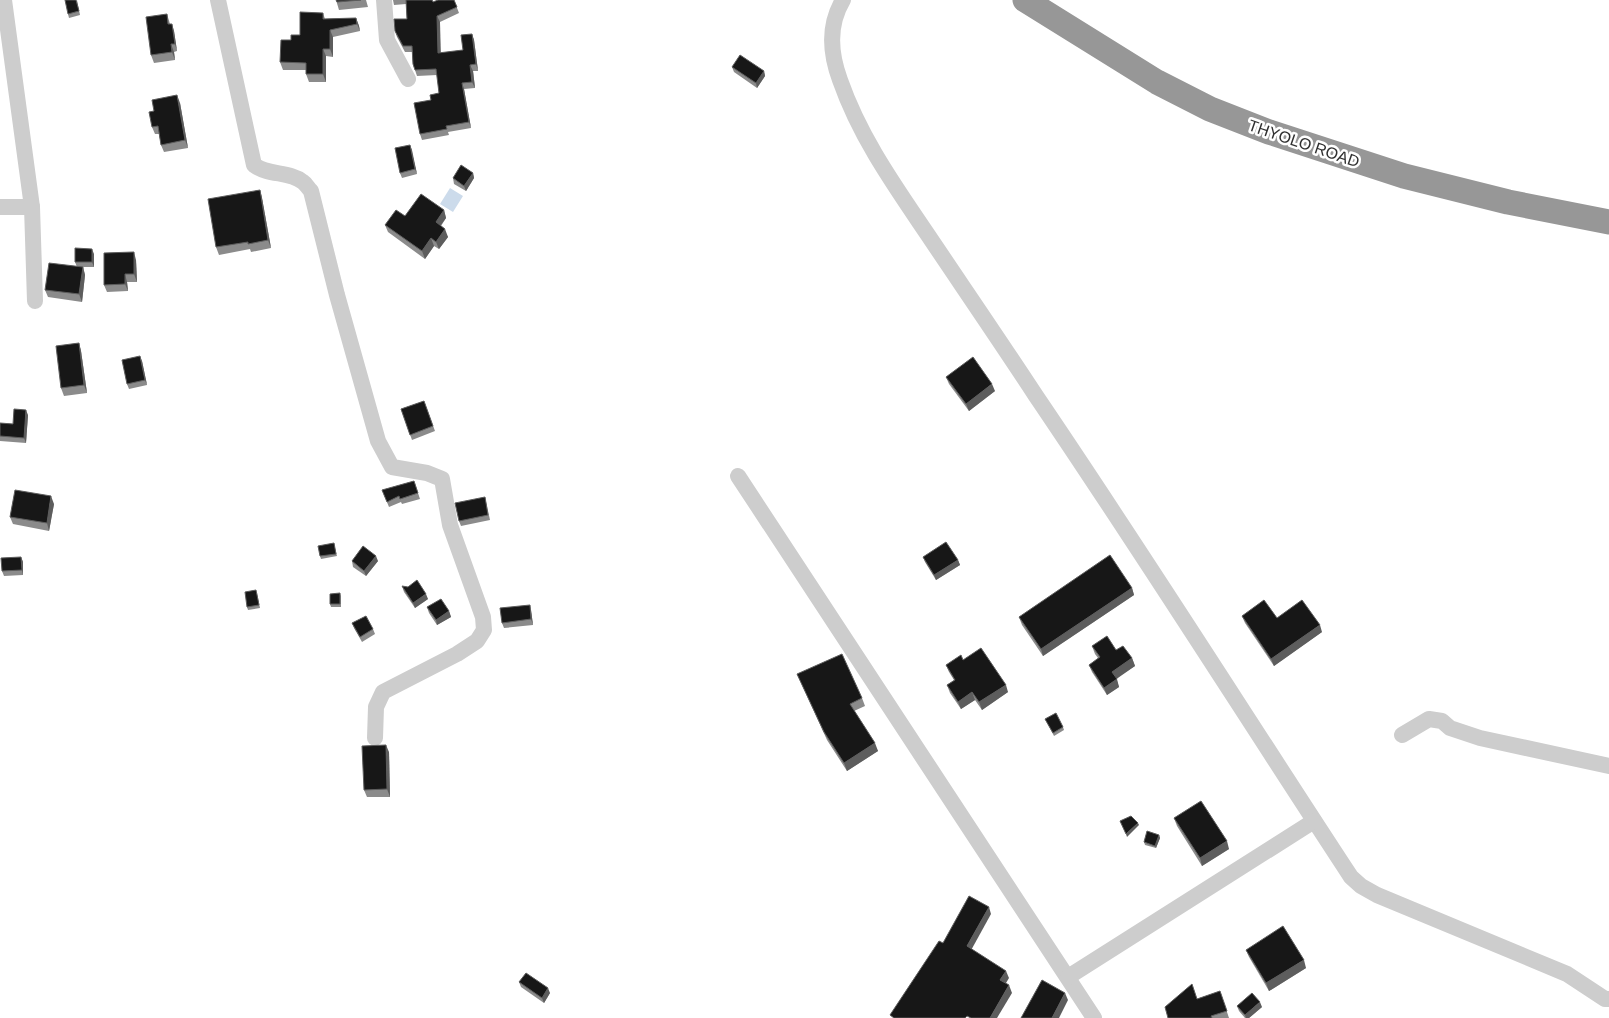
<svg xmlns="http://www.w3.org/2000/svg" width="1609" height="1018" viewBox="0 0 1609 1018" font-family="Arial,sans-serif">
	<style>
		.water { fill: #ccdbeb }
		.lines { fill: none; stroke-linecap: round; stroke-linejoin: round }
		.minor { stroke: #cdcdcd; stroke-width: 16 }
		.highway { stroke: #979797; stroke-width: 25 }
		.wall { fill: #8b8b8b }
		.shaded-wall { fill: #5d5d5d }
		.building { fill: #171717; stroke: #5d5d5d }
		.labels { text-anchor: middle; stroke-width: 5; stroke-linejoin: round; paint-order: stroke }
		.street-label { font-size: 16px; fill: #303030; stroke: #fff }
	</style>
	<rect width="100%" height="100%" fill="#fff"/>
	<!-- water -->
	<path class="water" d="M450 188 463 196 453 212 440 204Z"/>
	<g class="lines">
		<!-- minor -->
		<g class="minor">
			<path d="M4 0 32 207 35 301"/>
			<path d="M218 0 254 165C269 176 289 171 303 182 306 184 308 188 311 191L337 295 378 441 392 467 427 473 442 479 450 525 483 617 484 630 477 641 457 654 383 692 376 707 375 738"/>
			<path d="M384 0 387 40 408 79"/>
			<path d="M843 0C828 25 830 53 840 80 861 140 897 189 932 241 967 293 1002 344 1036 396 1144 555 1246 717 1351 877L1361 886 1377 895 1567 974 1605 999H1609"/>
			<path d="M0 207H32"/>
			<path d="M738 476 1094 1018"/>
			<path d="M1402 735 1429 719 1442 721 1450 728 1480 738 1609 766"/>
			<path d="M1068 977 1314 821"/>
		</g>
		<!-- highway -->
		<path class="highway" d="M1025 0 1157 82 1210 109 1269 132 1404 176 1508 202 1609 222"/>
	</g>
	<!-- wall -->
	<g class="wall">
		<path d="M77 0 80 15 69 18 68 14Z"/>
		<path d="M336 0H366L368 7 339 10Z"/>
		<path d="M393 0H432L433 2 454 0 459 13 440 22V53L463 50 472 34 474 40 478 71H473L475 88 464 89 471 128 448 132 449 135 422 140 420 134 431 100 439 93 437 75 417 76 413 64 412 52H405L397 37 395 31 407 19 406 4 394 5Z"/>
		<path d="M323 13 325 19 356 18 359 26 360 31 333 37V57L326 56V82H309L306 74V70H283L280 62 300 35Z"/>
		<path d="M167 14 170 24 174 31 177 51 174 52 175 60 154 63 151 55Z"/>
		<path d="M732 67 764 71 765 76 757 88 734 72Z"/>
		<path d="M180 103 188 148 164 152 161 145 159 134H155L152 127 154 111Z"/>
		<path d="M410 145 417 174 402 178 400 173Z"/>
		<path d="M473 173 474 178 466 191 454 184 453 178Z"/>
		<path d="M260 190 262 198 271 248 251 252 250 249 219 255 216 247Z"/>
		<path d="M444 210 446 218 441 226 448 237 439 249 434 246 425 259 388 232 385 225 405 216Z"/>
		<path d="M94 254V267H79H83L85 275 82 302 48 297 45 290 77 267 75 262Z"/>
		<path d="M136 260 137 282H127L128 291 107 292 104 285Z"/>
		<path d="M79 343 81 351 87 393 64 396 61 388Z"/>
		<path d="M142 361 147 385 129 389 127 384Z"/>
		<path d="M946 377 995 391 969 411 949 384Z"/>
		<path d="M424 401 435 431 412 440 401 409Z"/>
		<path d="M28 415 26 443 0 441V423L13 424Z"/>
		<path d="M414 481 420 499 402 504 401 502 389 507 382 490Z"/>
		<path d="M485 497 490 520 461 526 459 521Z"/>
		<path d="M54 504 49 531 13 524 10 517Z"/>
		<path d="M334 543 337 556 321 559 320 556Z"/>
		<path d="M21 557 23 562V575L4 576 2 571Z"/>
		<path d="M923 557 958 560 960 565 936 580 925 562Z"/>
		<path d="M352 561H378L366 576 353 567Z"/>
		<path d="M402 586 428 599 415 608 404 592Z"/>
		<path d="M1132 588 1134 595 1043 656 1022 625 1019 617Z"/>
		<path d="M257 593 260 608 248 610 247 607Z"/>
		<path d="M340 593 341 596V607H331L330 604Z"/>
		<path d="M427 607 449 611 451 617 437 625 429 613Z"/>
		<path d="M531 610 533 625 504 628 502 623Z"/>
		<path d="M1242 616 1277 618 1322 632 1274 666 1245 623Z"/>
		<path d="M352 623 373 629 375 634 362 642 354 628Z"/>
		<path d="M1092 646 1116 650 1132 658 1135 666 1116 678 1119 687 1107 695 1092 672 1089 665 1098 658 1095 654Z"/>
		<path d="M963 660 1008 692 982 710 975 700 961 709 950 693 947 685 954 680 949 672 946 665Z"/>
		<path d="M797 674 862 698 865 706 854 711 878 751 847 771 827 740Z"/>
		<path d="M1045 719 1063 727 1064 730 1054 736Z"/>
		<path d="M389 752 390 797H367L364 790Z"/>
		<path d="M1174 818 1229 849 1202 866 1177 826Z"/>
		<path d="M1159 835 1160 838 1156 848 1145 845 1144 842Z"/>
		<path d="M1246 950 1306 968 1269 991 1249 957Z"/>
		<path d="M519 982 550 993 544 1003 521 987Z"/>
		<path d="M1220 991 1229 1018H1168L1197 999Z"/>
		<path d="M1237 1006 1262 1007 1249 1018H1245L1239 1011Z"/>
	</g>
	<!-- shaded-wall -->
	<g class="shaded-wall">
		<path d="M437 16 440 22 441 59 438 53Z"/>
		<path d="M356 18 359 26 360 31 357 24Z"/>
		<path d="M172 24 174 31 177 51 175 44Z"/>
		<path d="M330 30 333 37V57L330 49Z"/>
		<path d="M472 34 474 40 478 71 476 64Z"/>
		<path d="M171 44 174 52 175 60 172 52Z"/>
		<path d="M323 49 326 56V82L323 74Z"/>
		<path d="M470 65 473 71 475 88 472 82Z"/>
		<path d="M764 71 765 76 757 88 756 83Z"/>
		<path d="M462 83 464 89 471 128 469 122Z"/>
		<path d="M177 95 180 103 188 148 185 140Z"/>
		<path d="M410 145 412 150 417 174 415 169Z"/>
		<path d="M473 173 474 178 466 191 464 186Z"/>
		<path d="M260 190 262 198 271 248 268 240Z"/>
		<path d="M444 210 446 218 438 229 436 222Z"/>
		<path d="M445 229 448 237 439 249 436 242Z"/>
		<path d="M431 238 434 246 425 259 422 251Z"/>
		<path d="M92 249 94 254V267L92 262Z"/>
		<path d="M134 252 136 260 137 282 134 274Z"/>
		<path d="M83 267 85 275 82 302 79 294Z"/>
		<path d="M125 274 127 282 128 291 125 284Z"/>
		<path d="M79 343 81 351 87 393 84 385Z"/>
		<path d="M140 356 142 361 147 385 145 380Z"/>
		<path d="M992 384 995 391 969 411 966 404Z"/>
		<path d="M26 410 28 415 26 443 24 438Z"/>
		<path d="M51 496 54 504 49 531 47 523Z"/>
		<path d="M376 556 378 561 366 576 364 571Z"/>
		<path d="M21 557 23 562V575L22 570Z"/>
		<path d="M958 560 960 565 936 580 934 575Z"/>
		<path d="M1132 588 1134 595 1043 656 1041 649Z"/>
		<path d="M426 594 428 599 415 608 413 603Z"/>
		<path d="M530 605 531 610 533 625 531 619Z"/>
		<path d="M449 611 451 617 437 625 436 620Z"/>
		<path d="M1320 625 1322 632 1274 666 1271 659Z"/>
		<path d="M1132 658 1135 666 1115 680 1112 672Z"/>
		<path d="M1117 679 1119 687 1107 695 1104 688Z"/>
		<path d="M1006 685 1008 692 982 710 979 702Z"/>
		<path d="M972 692 975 700 961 709 958 702Z"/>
		<path d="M875 743 878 751 847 771 844 763Z"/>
		<path d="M386 745 389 752 390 797 387 789Z"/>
		<path d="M1138 823 1139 825 1127 837 1126 834Z"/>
		<path d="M1159 835 1160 838 1156 848 1155 846Z"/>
		<path d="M1227 841 1229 849 1202 866 1200 858Z"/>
		<path d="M989 907 991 914 969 954 967 946Z"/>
		<path d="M1304 960 1306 968 1269 991 1266 983Z"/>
		<path d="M1006 971 1009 978 1003 988 1000 980Z"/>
		<path d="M1009 985 1012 993 997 1018H990Z"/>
		<path d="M548 988 550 993 544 1003 542 998Z"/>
		<path d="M1065 993 1068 1000 1059 1018H1052Z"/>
		<path d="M1260 1002 1262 1007 1249 1018H1246L1245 1015Z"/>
	</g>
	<!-- building -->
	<g class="building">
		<path d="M65 0H76L79 11 68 14Z"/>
		<path d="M336 0H361L337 2Z"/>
		<path d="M406 0H432L433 2 438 0H454L457 7 437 16 438 53 463 50 461 35 472 34 476 64 470 65 472 82 462 83 469 122 446 126 447 129 420 134 414 103 431 100 430 95 439 93 436 69 415 70 413 64 412 46H403L395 31 394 19H407Z"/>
		<path d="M300 12 323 13V19L356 18 357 24 330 30V49H323V74H306V63L280 62 281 40H291V35H300Z"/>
		<path d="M167 14 168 24H172L175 44H171L172 52 151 55 146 17Z"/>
		<path d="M740 55 764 71 756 83 732 67Z"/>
		<path d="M177 95 185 140 161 145 158 126 152 127 149 112 154 111 152 100Z"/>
		<path d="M410 145 415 169 400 173 395 148Z"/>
		<path d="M461 165 473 173 464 186 453 178Z"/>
		<path d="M260 190 268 240 248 244V242L216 247 208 199Z"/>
		<path d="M421 194 444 210 436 222 445 229 436 242 431 238 422 251 385 225 396 210 405 216Z"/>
		<path d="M75 248 92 249V262H75Z"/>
		<path d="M134 252V274H125V284L104 285V253Z"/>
		<path d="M49 263 83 267 79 294 45 290Z"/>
		<path d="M79 343 84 385 61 388 56 346Z"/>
		<path d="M140 356 145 380 127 384 122 360Z"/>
		<path d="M973 357 992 384 966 404 946 377Z"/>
		<path d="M424 401 433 426 410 435 401 409Z"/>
		<path d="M14 409 26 410 24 438 0 436V423L13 424Z"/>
		<path d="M414 481 418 493 400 499 399 496 387 502 382 490Z"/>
		<path d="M15 490 51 496 47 523 10 517Z"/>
		<path d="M485 497 488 515 459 521 455 503Z"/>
		<path d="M946 542 958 560 934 575 923 557Z"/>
		<path d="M334 543 336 554 320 556 318 546Z"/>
		<path d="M363 546 376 556 364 571 352 561Z"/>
		<path d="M1110 555 1132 588 1041 649 1019 617Z"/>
		<path d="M21 557 22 570 2 571 1 558Z"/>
		<path d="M417 580 426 594 413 603 402 586 408 587Z"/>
		<path d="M256 590 259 605 247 607 245 592Z"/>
		<path d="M340 593V604H330V594Z"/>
		<path d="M441 599 449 611 436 620 427 607Z"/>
		<path d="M1264 600 1277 618 1302 600 1320 625 1271 659 1242 616Z"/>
		<path d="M530 605 531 619 502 623 500 608Z"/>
		<path d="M366 616 373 629 360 637 352 623Z"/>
		<path d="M1107 636 1116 650 1123 646 1132 658 1112 672 1117 679 1104 688 1089 665 1100 657 1092 646Z"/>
		<path d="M981 648 1006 685 979 702 972 692 958 702 947 685 955 680 946 665 961 655 963 660Z"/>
		<path d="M842 654 862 698 850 704 875 743 844 763 824 732 797 674Z"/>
		<path d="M1056 713 1063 727 1053 733 1045 719Z"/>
		<path d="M386 745 387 789 364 790 362 746Z"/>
		<path d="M1201 801 1227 841 1200 858 1174 818Z"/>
		<path d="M1131 816 1138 823 1126 834 1120 821Z"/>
		<path d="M1147 831 1159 835 1155 846 1144 842Z"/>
		<path d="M969 896 989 907 967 946 1006 971 1000 980 1009 985 990 1018H971L967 1016 965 1018H894L890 1015 939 941 943 943Z"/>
		<path d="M1283 926 1304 960 1266 983 1246 950Z"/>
		<path d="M526 973 548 988 542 998 519 982Z"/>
		<path d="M1042 980 1065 993 1052 1018H1021Z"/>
		<path d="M1192 984 1197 999 1220 991 1227 1011 1211 1016 1212 1018H1168L1165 1007Z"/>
		<path d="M1252 993 1260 1002 1245 1015 1237 1006Z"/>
	</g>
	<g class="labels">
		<!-- street labels -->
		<g class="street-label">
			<text transform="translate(1304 143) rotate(19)" y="6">THYOLO ROAD</text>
		</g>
	</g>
</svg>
